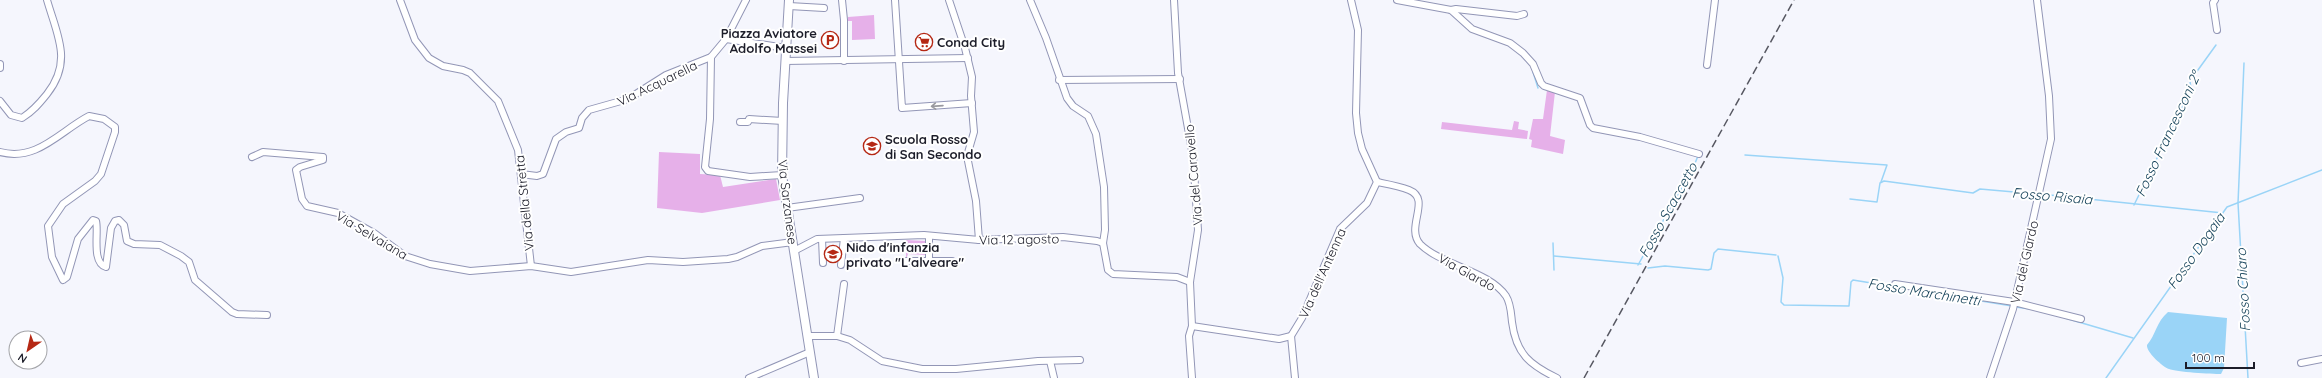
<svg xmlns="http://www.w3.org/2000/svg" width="2322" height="378" viewBox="0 0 2322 378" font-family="Quicksand,sans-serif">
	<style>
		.green { fill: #e6b0e9 }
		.water { fill: #9ad4f7 }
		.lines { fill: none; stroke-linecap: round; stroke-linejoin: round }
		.stream { stroke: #9ad4f7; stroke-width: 1.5 }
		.minor-casing { stroke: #9296b6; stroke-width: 8 }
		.major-casing { stroke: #9296b6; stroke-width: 10 }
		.minor { stroke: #fff; stroke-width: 6 }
		.major { stroke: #fff; stroke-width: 8 }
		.rail { stroke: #565761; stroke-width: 1.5; stroke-dasharray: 8 4; stroke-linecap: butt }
		.oneway { stroke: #99999f }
		.labels { text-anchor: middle; stroke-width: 4; stroke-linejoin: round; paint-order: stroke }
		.poi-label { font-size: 13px; font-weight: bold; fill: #1c1d29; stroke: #fff; text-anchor: start }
		.street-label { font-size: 13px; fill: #1c1d29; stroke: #fff }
		.water-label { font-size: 14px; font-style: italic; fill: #0f3d55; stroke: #fff }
	</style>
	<rect width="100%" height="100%" fill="#f5f6fd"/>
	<!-- green -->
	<g class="green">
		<path d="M874 15 875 39 852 40V21H848V17Z"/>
		<path d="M1547 90 1555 92 1550 136 1565 140 1563 154 1531 147 1532 140 1529 139 1533 119H1543Z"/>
		<path d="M1514 121 1519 122 1518 129 1528 131 1527 139 1441 129 1442 122 1512 130Z"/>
		<path d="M659 152 700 154V174L720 175 723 187 776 179 780 200 702 213 657 208Z"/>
		<path d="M906 240 926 241V255L908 254 906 259Z"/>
	</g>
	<!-- water -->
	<path class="water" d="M2168 312 2227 318 2224 368 2221 374C2212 374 2176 372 2169 369 2163 367 2146 352 2147 345 2156 335 2156 322 2168 312Z"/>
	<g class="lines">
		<!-- stream -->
		<g class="stream">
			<path d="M2244 63 2238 203 2248 378"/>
			<path d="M1533 72 1538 88"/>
			<path d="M1745 155 1887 165 1881 182"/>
			<path d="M2040 194 2223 213"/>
			<path d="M1850 199 1877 202 1880 183 1884 181 1973 193 1980 189 2037 194"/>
			<path d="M2134 205 2191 89 2190 81 2216 45"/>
			<path d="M1553 243 1554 270"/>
			<path d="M1554 256 1641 264"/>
			<path d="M1778 256 1783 278 1781 302 1784 305 1849 306 1851 282 1853 280 2012 306"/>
			<path d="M1638 265 1693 168 1698 156"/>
			<path d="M1648 268 1665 266 1708 270 1711 269 1714 253 1718 249 1776 255"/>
			<path d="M2016 307 2030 309"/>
			<path d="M2065 318 2133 338"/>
			<path d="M2106 378 2227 207 2322 170"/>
		</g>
		<defs>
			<g id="minor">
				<path d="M400 0 415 40 429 58 443 66 463 70 470 73 498 101 518 150 531 266"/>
				<path d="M746 0 726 39 711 57 710 119 705 167 708 171 750 177 782 175"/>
				<path d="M842 0 844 20V61"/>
				<path d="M895 0 902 108 972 103"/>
				<path d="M949 0 965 48 972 77 971 96 974 132 967 156 976 201 979 240"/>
				<path d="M1030 0 1046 38 1067 98 1073 106 1088 116 1096 134 1104 187 1105 230 1103 243 1108 270 1113 274 1177 277 1190 282"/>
				<path d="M1174 0 1178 73 1193 156 1198 230 1190 282 1192 326"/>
				<path d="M1397 0 1451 10 1472 29 1510 43 1523 53 1533 64 1541 83 1544 86 1580 98 1590 125 1593 128 1640 137 1699 154"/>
				<path d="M2215 0 2213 3 2217 30"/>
				<path d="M789 6 824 8"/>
				<path d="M1451 10 1456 9 1517 16 1524 14"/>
				<path d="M726 39 786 48"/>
				<path d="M785 61 968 58"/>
				<path d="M0 64V68"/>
				<path d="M1707 65 1715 0"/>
				<path d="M1059 80 1180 79"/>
				<path d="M0 101 11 115 22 118C33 111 39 104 47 94 73 61 57 35 47 0"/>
				<path d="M740 122H748L749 119 783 121"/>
				<path d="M0 152C37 162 60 131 89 116L104 119 115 127V132L101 174 95 181 63 204 48 226 52 257 63 280 67 277 78 239 93 220 96 221C99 231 91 263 106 267L111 228 115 221 119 220 124 225 127 241 134 244 160 245 181 256 189 262 195 280 232 312 237 314 267 315"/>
				<path d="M252 157 263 152 323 157V160L300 167 296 170 302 199 307 206 338 213 374 233 405 256 430 264 470 271 531 266 571 272 648 260 683 262 728 259 737 257 762 246 793 242"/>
				<path d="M521 174 537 176 543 174 556 139 566 132 579 128 582 118 589 110 628 99 666 75 711 57"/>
				<path d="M1377 182C1387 184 1399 186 1409 190 1432 199 1405 227 1420 244 1441 265 1489 271 1506 296 1511 304 1511 314 1512 322 1516 354 1530 365 1557 378"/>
				<path d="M787 208 860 198"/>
				<path d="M822 239 823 263"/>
				<path d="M794 251 817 239 924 235 979 240 1063 237 1097 241 1103 243"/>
				<path d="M906 261H929V236"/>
				<path d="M929 261H952"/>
				<path d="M841 265 844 238"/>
				<path d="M1895 284 2014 302 2081 319"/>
				<path d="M1192 326 1279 339 1291 336 1302 318 1340 229 1367 203 1377 182 1362 149 1358 133 1356 113 1358 30 1351 0"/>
				<path d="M808 336H837L850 340 882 361 922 369H956L1038 361 1080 360"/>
				<path d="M837 336 844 284"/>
				<path d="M1291 336 1295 378"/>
				<path d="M1050 361 1054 378"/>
				<path d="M2301 363 2322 359"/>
				<path d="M749 378 810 352"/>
				<path d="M1192 378 1189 336 1192 326"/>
				<path d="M1990 378 2013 309 2051 139 2049 96 2037 0"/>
			</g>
			<path id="major" d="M789 0 783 103 782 175 814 378"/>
		</defs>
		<!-- minor casing -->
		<use href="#minor" class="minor-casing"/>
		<!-- major casing -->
		<use href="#major" class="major-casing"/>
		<!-- minor -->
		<use href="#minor" class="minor"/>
		<!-- major -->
		<use href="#major" class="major"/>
		<!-- rail -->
		<path class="rail" d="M1584 378 1794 0"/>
	</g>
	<!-- one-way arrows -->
	<defs><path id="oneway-shaft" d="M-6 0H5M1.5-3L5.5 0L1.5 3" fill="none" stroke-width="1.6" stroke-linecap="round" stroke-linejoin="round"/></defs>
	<use class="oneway" href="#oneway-shaft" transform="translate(937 106) rotate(176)"/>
	<!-- icons -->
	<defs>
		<symbol id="parking-ring" viewBox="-11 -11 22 22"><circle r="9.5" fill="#fff" stroke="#b52814" stroke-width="1.5"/><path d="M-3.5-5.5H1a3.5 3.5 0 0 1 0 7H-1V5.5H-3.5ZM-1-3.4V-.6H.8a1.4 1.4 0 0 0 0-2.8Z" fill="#b52814"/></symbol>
		<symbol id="supermarket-ring" viewBox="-11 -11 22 22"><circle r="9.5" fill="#fff" stroke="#b52814" stroke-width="1.5"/><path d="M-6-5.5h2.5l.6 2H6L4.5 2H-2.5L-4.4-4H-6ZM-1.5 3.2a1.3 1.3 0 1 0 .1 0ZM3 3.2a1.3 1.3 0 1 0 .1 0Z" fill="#b52814"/></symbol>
		<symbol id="school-ring" viewBox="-11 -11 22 22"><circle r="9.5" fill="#fff" stroke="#b52814" stroke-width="1.5"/><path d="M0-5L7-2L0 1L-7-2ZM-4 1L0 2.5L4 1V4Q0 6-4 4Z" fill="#b52814"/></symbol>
	</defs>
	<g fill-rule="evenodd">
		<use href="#parking-ring" x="820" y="30" width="20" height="20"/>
		<use href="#supermarket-ring" x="914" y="32" width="20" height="20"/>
		<use href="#school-ring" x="862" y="136" width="20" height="20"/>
		<use href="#school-ring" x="823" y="244" width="20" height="20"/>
	</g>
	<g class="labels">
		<!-- poi labels -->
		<g class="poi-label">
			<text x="817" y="38" text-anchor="end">Piazza Aviatore<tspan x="817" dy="15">Adolfo Massei</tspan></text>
			<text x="937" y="47">Conad City</text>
			<text x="885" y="144">Scuola Rosso<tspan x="885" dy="15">di San Secondo</tspan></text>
			<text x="846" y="252">Nido d'infanzia<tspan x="846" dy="15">privato "L'alveare"</tspan></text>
		</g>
		<!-- street labels -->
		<g class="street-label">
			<text transform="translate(657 83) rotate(-26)" y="5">Via Acquarella</text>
			<text transform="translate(1193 175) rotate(-95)" y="5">Via del Caravello</text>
			<text transform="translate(788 202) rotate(83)" y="5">Via Sarzanese</text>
			<text transform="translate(524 203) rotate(-96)" y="5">Via della Stretta</text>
			<text transform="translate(372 235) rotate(31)" y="5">Via Selvaiana</text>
			<text transform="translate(1019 239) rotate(-1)" y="5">Via 12 agosto</text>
			<text transform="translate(2024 262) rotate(-77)" y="5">Via del Giardo</text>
			<text transform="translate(1467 272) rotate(29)" y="5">Via Giardo</text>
			<text transform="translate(1322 273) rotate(-66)" y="5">Via dell'Antenna</text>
		</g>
		<!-- water labels -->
		<g class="water-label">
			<text transform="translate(2168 134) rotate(-65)" y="5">Fosso Francesconi 2°</text>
			<text transform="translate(2052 196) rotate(5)" y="5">Fosso Risaia</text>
			<text transform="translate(1668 210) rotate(-61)" y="5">Fosso Scaccetto</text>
			<text transform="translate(2196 251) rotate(-55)" y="5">Fosso Dogaia</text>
			<text transform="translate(2243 290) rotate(-93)" y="5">Fosso Chiaro</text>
			<text transform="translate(1924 292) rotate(9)" y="5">Fosso Marchinetti</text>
		</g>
	</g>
	<!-- north arrow -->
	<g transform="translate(28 350) rotate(214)"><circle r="19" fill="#ffffff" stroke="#a4a5a9"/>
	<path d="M0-3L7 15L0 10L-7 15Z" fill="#b52814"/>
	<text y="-6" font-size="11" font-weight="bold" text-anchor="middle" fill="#1c1d29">N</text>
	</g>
	<!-- scale -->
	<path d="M2186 362v6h68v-6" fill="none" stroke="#1c1d29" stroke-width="2"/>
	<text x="2192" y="362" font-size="12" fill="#1c1d29" stroke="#ffffff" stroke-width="3" paint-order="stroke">100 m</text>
</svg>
